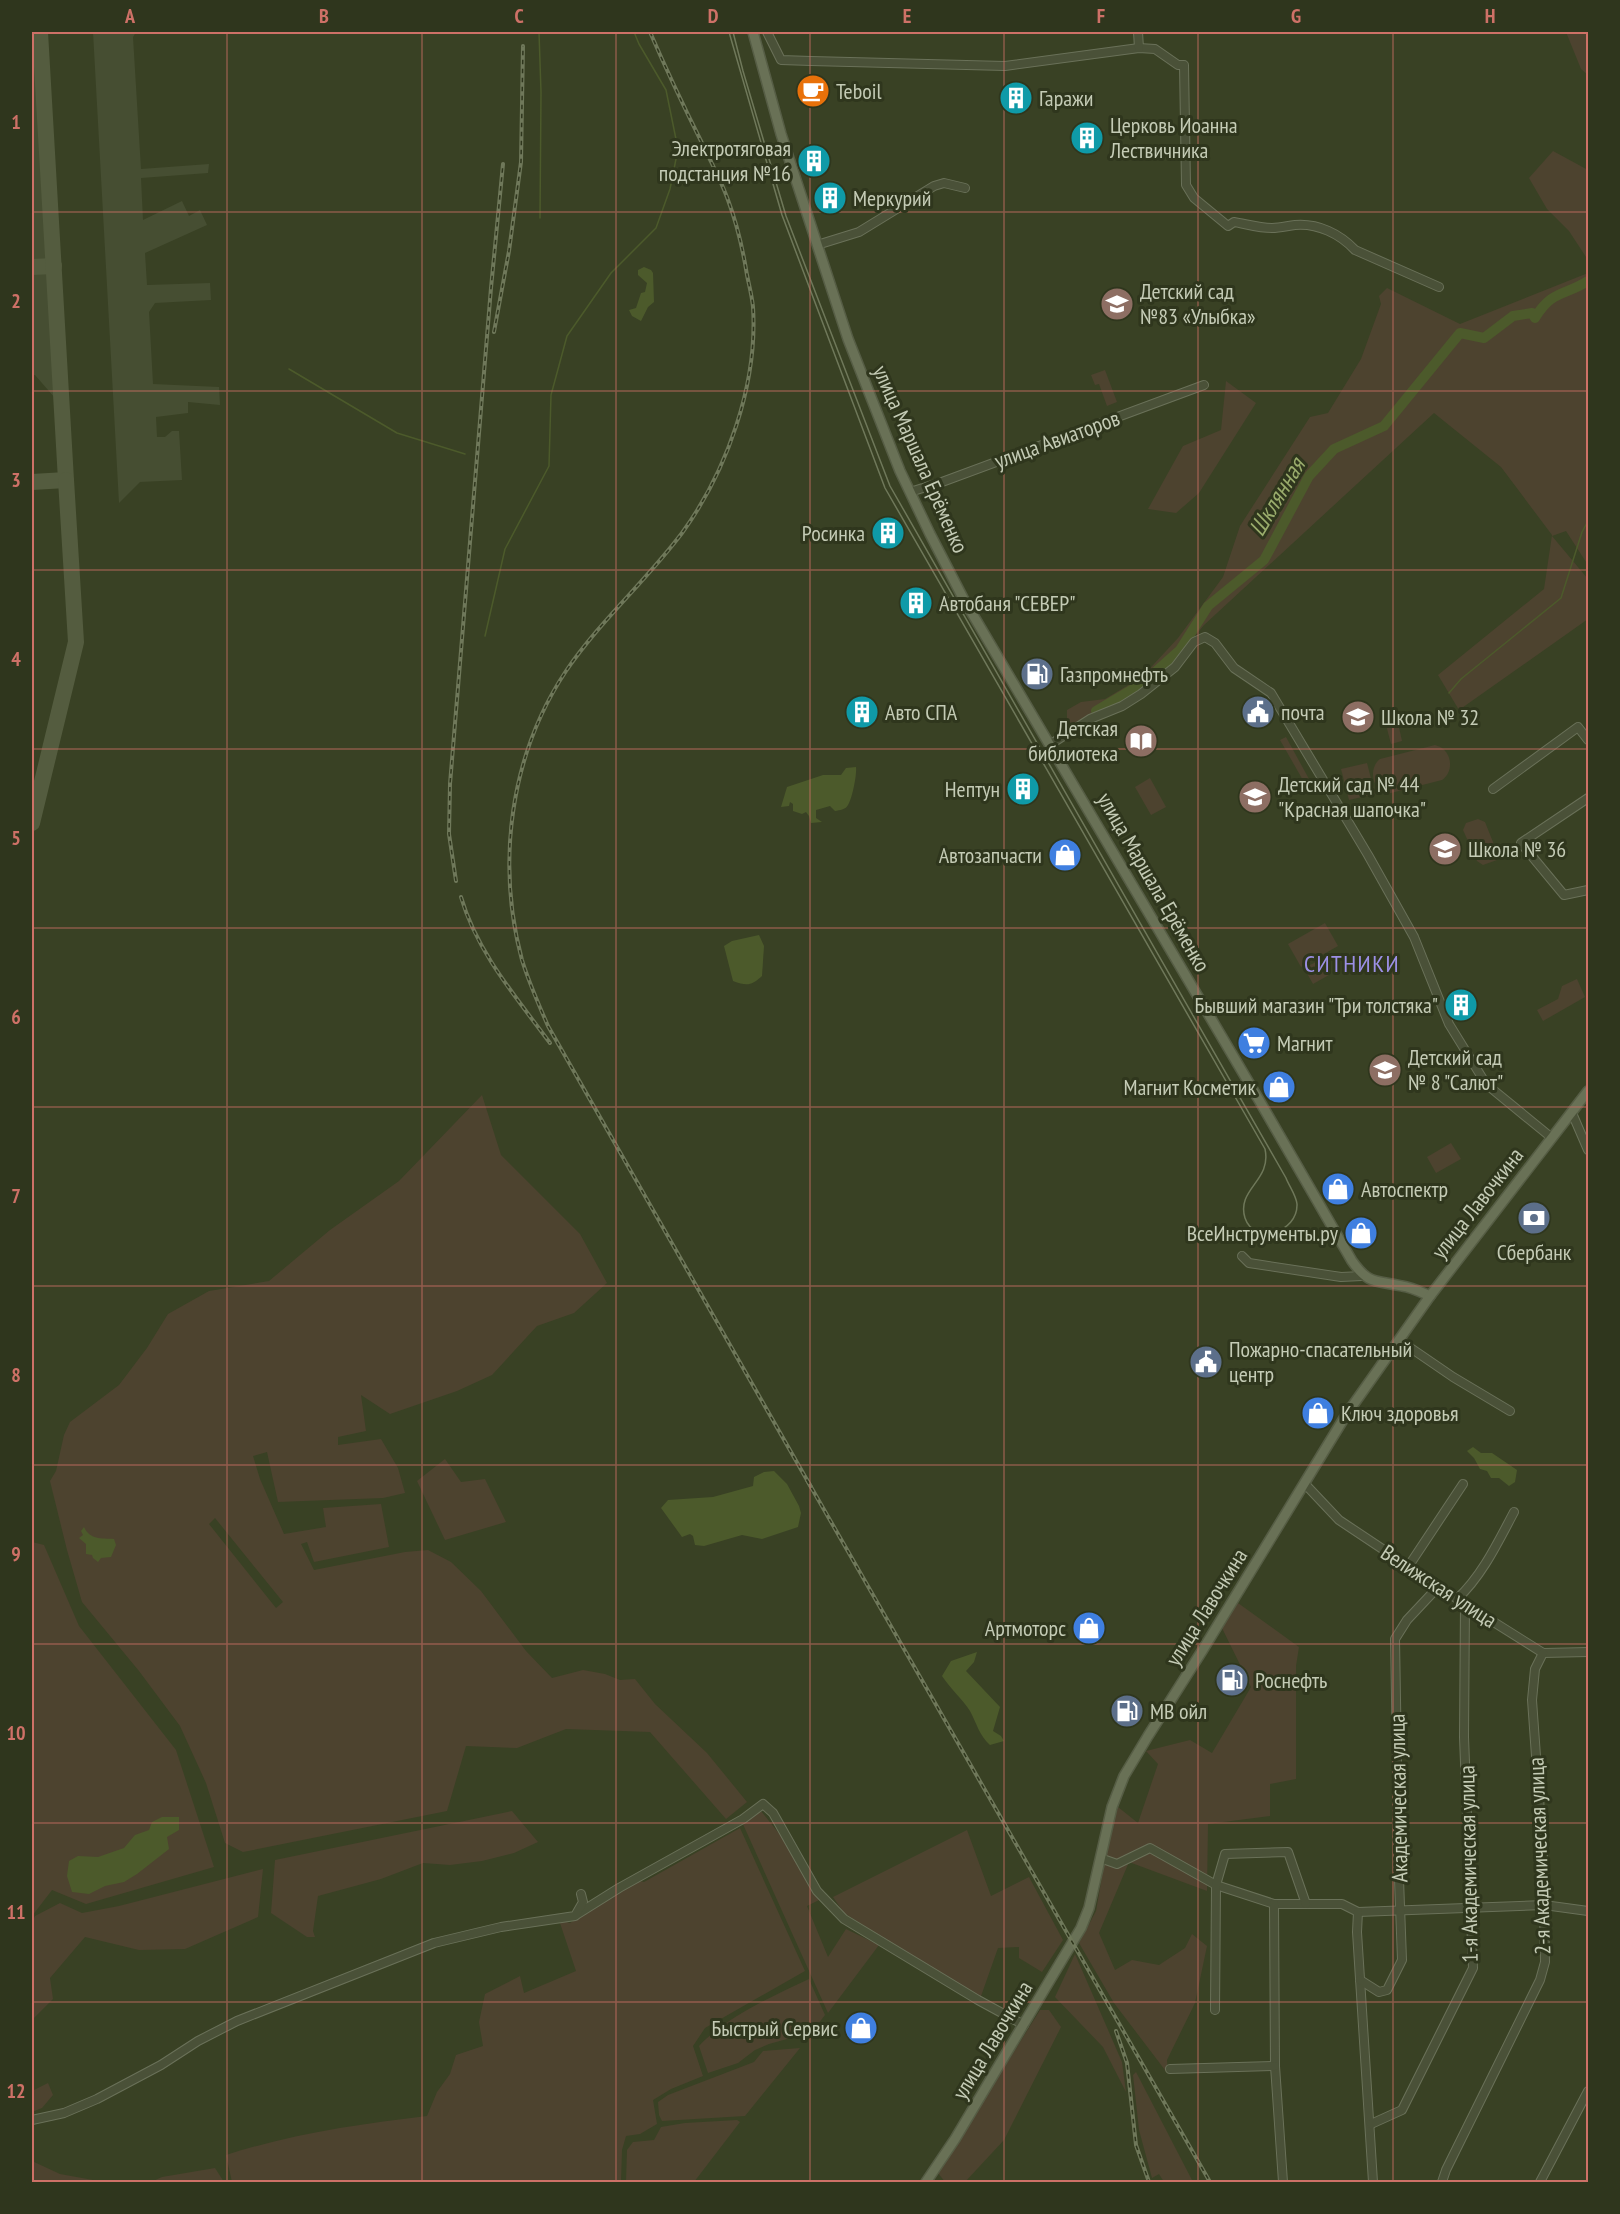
<svg xmlns="http://www.w3.org/2000/svg" width="1620" height="2214" viewBox="0 0 1620 2214" font-family="'PT Sans Narrow',sans-serif">
	<style>
		.airport { fill: #464e32 }
		.green { fill: #4d432f; fill-rule: evenodd }
		.water { fill: #4c5a2b }
		.lines { fill: none; stroke-linecap: round; stroke-linejoin: round }
		.stream { stroke: #4c5a2b; stroke-width: 1.5 }
		.river { stroke: #4c5a2b; stroke-width: 10 }
		.taxiway { stroke: #545c3f; stroke-width: 16 }
		.minor-casing { stroke: #6a7159; stroke-width: 10 }
		.major-casing { stroke: #565d45; stroke-width: 12 }
		.minor { stroke: #4a5138; stroke-width: 8 }
		.major { stroke: #697156; stroke-width: 9 }
		.tram { stroke: #6f785a; stroke-width: 1.5 }
		.rail-casing { stroke: #6f785a; stroke-width: 4 }
		.rail { stroke: #2f361d; stroke-width: 1.5; stroke-dasharray: 4.5; stroke-linecap: butt }
		.grid { fill: none; stroke: #ce7167; stroke-width: 1.5; stroke-opacity: 0.55 }
		.labels { text-anchor: middle; stroke-width: 6; stroke-linejoin: round; paint-order: stroke }
		.poi-label { font-size: 22px; fill: #c4cbb5; stroke: #2f361d; text-anchor: start }
		.street-label { font-size: 22px; fill: #c4cbb5; stroke: #2f361d }
		.water-label { font-size: 24px; font-style: italic; fill: #9aac6c; stroke: #2f361d }
		.neighbourhood-label { font-size: 24px; letter-spacing: 1.5px; fill: #9c90e6; stroke: #2f361d }
		.neatline { fill: none; stroke: #ce7167; stroke-width: 2 }
		.grid-label { font-size: 20px; text-anchor: middle; font-weight: bold; fill: #ce7167 }
	</style>
	<rect width="100%" height="100%" fill="#394124"/>
	<!-- airport -->
	<g class="airport">
		<path d="M32 32H34L55 398 35 375H32Z"/>
		<path d="M93 32H136L133 37 141 169 209 164 208 173 141 178 143 220 182 201 189 216 200 210 207 225 145 253 147 285 210 283 211 300 155 303 149 312 153 384 219 387 220 405 188 402V413L156 417 157 437H165L172 431H179L182 480 140 482 119 503Z"/>
	</g>
	<!-- green -->
	<g class="green">
		<path d="M1566 32H1588V75L1581 69Z"/>
		<path d="M1553 151 1588 170V260L1569 231 1547 209 1529 178Z"/>
		<path d="M1588 273V565L1566 531 1552 536 1588 579V619L1459 710 1438 675 1544 589 1552 535 1501 467 1434 413 1204 625 1169 668 1137 694 1067 727V710L1081 702 1105 699 1142 677 1178 638 1223 577 1240 526 1310 417 1328 413 1361 359 1381 304 1379 296 1387 288 1460 324Z"/>
		<path d="M1105 370 1117 402 1107 406 1099 384 1095 385 1091 375Z"/>
		<path d="M1226 381 1256 403 1199 493 1176 513 1148 509 1183 446 1221 430Z"/>
		<path d="M1397 718 1402 741 1391 744 1385 721Z"/>
		<path d="M1286 737 1309 779 1304 782 1280 740Z"/>
		<path d="M1435 745C1452 749 1455 771 1442 780L1387 794C1372 790 1368 768 1380 759Z"/>
		<path d="M1367 763 1375 794 1349 800 1341 769Z"/>
		<path d="M1150 778 1166 807 1151 815 1135 787Z"/>
		<path d="M1478 819 1485 822 1499 857 1497 860 1483 865 1477 861 1463 830 1466 823Z"/>
		<path d="M1325 923 1338 946 1301 967 1288 944Z"/>
		<path d="M1320 960 1329 975 1313 984 1304 968Z"/>
		<path d="M1577 979 1585 997 1543 1021 1537 1010 1558 999 1562 986Z"/>
		<path d="M482 1095 501 1155 580 1234 607 1283 574 1313 537 1326 492 1375 457 1391 390 1414 361 1395 366 1431 338 1437V1445L381 1439 398 1468 405 1493 383 1498 278 1502 267 1452 253 1456 260 1479 284 1534 326 1527 323 1508 381 1504 389 1547 314 1562 307 1542 301 1544 314 1570 405 1552 428 1550 451 1562 481 1591 526 1651 552 1678 583 1670 605 1674 620 1680 635 1679 655 1704 707 1753 747 1802 726 1819 650 1732 566 1729 517 1748 466 1746 447 1811 243 1852 225 1843 206 1783 180 1726 139 1671 82 1602 67 1550 50 1481 56 1471 64 1435 70 1422 119 1385 147 1348 168 1314 209 1291 269 1281 330 1230 399 1181ZM215 1518 283 1602 276 1608 209 1524Z"/>
		<path d="M1451 1143 1461 1159 1436 1173 1427 1157Z"/>
		<path d="M445 1459 461 1482 485 1479 506 1522 445 1540 417 1481Z"/>
		<path d="M32 1542 44 1545 79 1626 176 1750 214 1867 86 1904 52 1890 32 1916Z"/>
		<path d="M1238 1603 1299 1647 1296 1666V1779L1270 1784V1816L1208 1824 1207 1891 1129 1862 1099 1933 1115 1970 1132 1960 1159 1965 1185 1948 1192 1934 1207 1946 1195 2003 1167 2060 1168 2074 1114 2003 1079 1943 1096 1911 1108 1842 1118 1807 1138 1823 1158 1764 1146 1751 1190 1740 1212 1753 1251 1687 1221 1626Z"/>
		<path d="M512 1811 538 1842 514 1853 482 1861 450 1865 423 1863 381 1879 318 1896 313 1931 315 1937H307L271 1913 275 1860Z"/>
		<path d="M761 1811 781 1836 819 1900 807 1906 828 1957 846 1929 879 1945 828 2013 742 1822Z"/>
		<path d="M740 1828 805 1971 705 2028 693 2046 703 2076 671 2089 653 2100 657 2124 640 2134 626 2136 622 2150 621 2182H232L226 2155C291 2134 359 2124 427 2116L437 2092 450 2074 456 2055 483 2046 479 2022 485 1994 520 1976 524 1993 576 1971 559 1920 570 1923 636 1880 644 1882Z"/>
		<path d="M967 1830 991 1896 1029 1877 1063 1940 1042 1972 1019 1958V1947L998 1948 980 1999 844 1913 833 1897Z"/>
		<path d="M263 1869 258 1917 185 1949 139 1950 85 1937 50 1978 53 1999 32 2020V1922L35 1916 60 1903 82 1913 119 1906Z"/>
		<path d="M1075 1954 1122 2062 1126 2092 1103 2047 1055 1997Z"/>
		<path d="M809 1979 825 2015 812 2032 769 2044 755 2050 738 2063 708 2073 699 2046C726 2017 773 1996 809 1979Z"/>
		<path d="M1040 2010H1049L1061 2027 1004 2140 965 2182H945L938 2173Z"/>
		<path d="M800 2048 745 2116 662 2121 659 2115 658 2102 668 2095 754 2062 763 2051Z"/>
		<path d="M1136 2072 1193 2182H1164L1159 2174 1152 2178 1139 2130 1133 2075Z"/>
		<path d="M48 2083 53 2095 42 2108 32 2112V2091Z"/>
		<path d="M737 2120 740 2122 694 2182H626L627 2150 633 2142 654 2140 661 2127 685 2123Z"/>
		<path d="M32 2161 60 2174 104 2182H32Z"/>
		<path d="M215 2168 224 2182H151L162 2177Z"/>
	</g>
	<!-- water -->
	<g class="water">
		<path d="M644 267 651 270 653 273 654 302 648 307 641 321 632 316 629 310 636 308 641 293 645 292 647 283 638 275V270Z"/>
		<path d="M856 767C857 775 852 799 848 805 845 810 840 810 835 811L830 806 816 810V818L822 822 811 823 809 816 806 812 802 814 793 811V804L790 802 789 806 781 807 787 787 823 775H841L846 768Z"/>
		<path d="M759 935 764 946 762 976C751 986 747 986 733 981L724 946 732 941Z"/>
		<path d="M1473 1447 1481 1453H1492L1517 1470 1515 1482 1509 1486 1499 1478H1491L1487 1471 1480 1469 1474 1458 1467 1451Z"/>
		<path d="M774 1471 787 1484 799 1506 801 1513 798 1527 762 1539 742 1535 704 1546 695 1545 693 1536 690 1534 682 1537 661 1508 668 1500 713 1497 753 1486 754 1477 764 1472Z"/>
		<path d="M84 1527C90 1540 101 1538 114 1539L116 1545 111 1557 101 1558 98 1562 93 1558 92 1555 86 1554V1544L79 1538 83 1535 81 1531Z"/>
		<path d="M977 1652 974 1662 966 1671 1000 1707 993 1731 1001 1736 1004 1741 990 1745C979 1735 977 1724 970 1711 963 1700 950 1688 942 1676L951 1661Z"/>
		<path d="M162 1817H179V1830L167 1837 169 1849 137 1874 124 1882 105 1886 89 1894 72 1892 67 1876 69 1861 78 1856 98 1857 124 1848 135 1835 149 1830 152 1822Z"/>
	</g>
	<g class="lines">
		<!-- stream -->
		<g class="stream">
			<path d="M539 32 541 92 540 218"/>
			<path d="M289 369 397 433 465 454"/>
			<path d="M485 636 505 549 549 466 551 395 567 336 611 273 656 228 670 189 678 149 666 90 639 44 634 32"/>
			<path d="M1449 693 1461 679 1561 598 1582 532 1588 521"/>
		</g>
		<!-- river -->
		<path class="river" d="M1096 711 1143 683 1180 650 1208 606 1264 560 1309 476 1334 449 1384 426 1460 333 1484 338 1513 316 1532 313 1535 318C1552 290 1564 296 1588 281"/>
		<!-- taxiway -->
		<g class="taxiway">
			<path d="M32 267 54 266"/>
			<path d="M32 482 66 480 40 32"/>
			<path d="M32 823 76 642 66 480"/>
		</g>
		<defs>
			<g id="minor">
				<path d="M767 32 781 60 811 61 1005 66 1139 48 1155 49 1178 65H1184L1186 185 1194 198 1228 226 1234 222C1246 224 1259 228 1272 228 1280 228 1287 226 1295 225 1318 223 1340 234 1355 250L1439 287"/>
				<path d="M1138 32 1139 48"/>
				<path d="M817 245 859 232 934 186 944 183 965 188"/>
				<path d="M910 492 942 482 1204 385"/>
				<path d="M1051 744 1090 719 1122 706 1141 694 1175 667 1194 642 1205 637 1215 643 1234 668 1271 693 1368 855 1414 937 1449 1024 1486 1084 1552 1138"/>
				<path d="M1493 789 1578 727 1588 740"/>
				<path d="M1588 798 1521 843 1564 895 1588 890"/>
				<path d="M1572 1113 1588 1150"/>
				<path d="M1242 1256 1249 1263 1341 1277 1362 1276"/>
				<path d="M1399 1340 1453 1377 1510 1411"/>
				<path d="M1305 1484 1339 1520 1465 1604 1543 1653 1588 1652"/>
				<path d="M1408 1567 1463 1484"/>
				<path d="M1457 1599C1482 1576 1498 1542 1514 1512"/>
				<path d="M1100 1858 1117 1864 1150 1848 1216 1885 1274 1904H1342L1358 1912 1544 1905 1588 1911"/>
				<path d="M1274 1904 1275 2066 1283 2182"/>
				<path d="M1358 1912 1357 1932 1373 2182"/>
				<path d="M576 1915 619 1888 743 1819 763 1804 773 1813 817 1891 844 1919 978 2000 1024 2025"/>
				<path d="M1360 1980 1379 1992 1387 1990 1402 1960 1399 1879 1395 1639 1407 1620 1438 1587"/>
				<path d="M1215 2010 1216 1885 1225 1854 1288 1852 1306 1904"/>
				<path d="M1170 2069 1275 2066"/>
				<path d="M32 2120 64 2113 97 2099 161 2065 198 2041 237 2021 434 1943 501 1927 575 1916 583 1902 581 1894"/>
				<path d="M1371 2124 1402 2110 1473 1968 1464 1737 1465 1604"/>
				<path d="M1442 2182 1446 2170 1540 1980 1545 1962 1543 1854 1532 1700 1535 1669 1543 1653"/>
				<path d="M1540 2182 1588 2091"/>
			</g>
			<g id="major">
				<path d="M753 32 781 134 848 339 900 471 930 534 963 598 1259 1100 1352 1261C1369 1285 1375 1280 1402 1286 1411 1287 1421 1292 1430 1296"/>
				<path d="M926 2182 955 2139 1081 1928 1089 1908 1112 1807 1124 1776 1148 1736 1202 1651 1346 1415 1430 1296 1588 1091"/>
			</g>
		</defs>
		<!-- minor casing -->
		<use href="#minor" class="minor-casing"/>
		<!-- major casing -->
		<use href="#major" class="major-casing"/>
		<!-- minor -->
		<use href="#minor" class="minor"/>
		<!-- major -->
		<use href="#major" class="major"/>
		<!-- tram -->
		<path class="tram" d="M729 32 782 215 885 488 1265 1149C1272 1181 1236 1189 1245 1218 1254 1245 1298 1233 1297 1204 1296 1195 1289 1186 1286 1178L890 486 786 216 743 71 733 32"/>
		<defs>
			<g id="rail">
				<path d="M650 32C666 69 683 105 701 141 710 160 721 180 728 200 737 224 743 250 747 275 749 285 752 296 753 307 758 384 727 471 682 533 646 581 600 621 566 671 510 755 496 863 522 960 529 983 539 1005 548 1026L811 1487"/>
				<path d="M494 332 509 251 521 162 523 46"/>
				<path d="M456 881 449 834 450 784 491 288 503 164"/>
				<path d="M461 897C477 952 516 997 550 1043"/>
				<path d="M807 1480 1210 2182"/>
				<path d="M1116 2031 1127 2063 1136 2145 1149 2182"/>
			</g>
		</defs>
		<!-- rail casing -->
		<use href="#rail" class="rail-casing"/>
		<!-- rail -->
		<use href="#rail" class="rail"/>
	</g>
	<!-- grid -->
	<path class="grid" d="M227 32V2182M422 32V2182M616 32V2182M810 32V2182M1004 32V2182M1198 32V2182M1393 32V2182M32 212H1588M32 391H1588M32 570H1588M32 749H1588M32 928H1588M32 1107H1588M32 1286H1588M32 1465H1588M32 1644H1588M32 1823H1588M32 2002H1588"/>
	<!-- icons -->
	<defs>
		<symbol id="cafe-disc" viewBox="-11 -11 22 22"><circle r="9.5" fill="#e8710a" stroke="#2f361d"/><path d="M-5.5-4.5H6V0H3Q3 3.5 0 3.5H-2.5Q-5.5 3.5-5.5 0ZM3-3.2v2h1.7v-2ZM-6 4.5H4V6H-6Z" fill="#fff"/></symbol>
		<symbol id="building-disc" viewBox="-11 -11 22 22"><circle r="9.5" fill="#0f9aa8" stroke="#2f361d"/><path d="M-4-6H4V6H1V3H-1V6H-4ZM-2.5-4.3h1.7v1.8h-1.7ZM.8-4.3h1.7v1.8H.8ZM-2.5-1h1.7V.8h-1.7ZM.8-1h1.7V.8H.8Z" fill="#fff"/></symbol>
		<symbol id="school-disc" viewBox="-11 -11 22 22"><circle r="9.5" fill="#8d6e63" stroke="#2f361d"/><path d="M0-5L7-2L0 1L-7-2ZM-4 1L0 2.5L4 1V4Q0 6-4 4Z" fill="#fff"/></symbol>
		<symbol id="fuel-disc" viewBox="-11 -11 22 22"><circle r="9.5" fill="#5c6f8a" stroke="#2f361d"/><path d="M-5.5-6h7V0h2V4h1.3V-2.5L3-4.5l.8-.8L6-3V5H2.5V1h-1V6h-7ZM-4.2-4.7v3.2H.2V-4.7Z" fill="#fff"/></symbol>
		<symbol id="civic-disc" viewBox="-11 -11 22 22"><circle r="9.5" fill="#5c6f8a" stroke="#2f361d"/><path d="M-.6-6.5H3V-4.5H.6V-3L4-1V1h2V6H-6V1h2V-1L-.6-3ZM-1.2 2.5V6h2.4V2.5Z" fill="#fff"/></symbol>
		<symbol id="library-disc" viewBox="-11 -11 22 22"><circle r="9.5" fill="#8d6e63" stroke="#2f361d"/><path d="M-6-4Q-3-5.5-.7-3.5V5Q-3 3-6 4ZM6-4Q3-5.5 .7-3.5V5Q3 3 6 4Z" fill="#fff"/></symbol>
		<symbol id="shop-disc" viewBox="-11 -11 22 22"><circle r="9.5" fill="#3f7fe0" stroke="#2f361d"/><path d="M-5-2.5h2.3a2.7 3.5 0 0 1 5.4 0H5L5.5 6h-11ZM-1.5-2.5h3a1.5 2.3 0 0 0-3 0Z" fill="#fff"/></symbol>
		<symbol id="supermarket-disc" viewBox="-11 -11 22 22"><circle r="9.5" fill="#3f7fe0" stroke="#2f361d"/><path d="M-6-5.5h2.5l.6 2H6L4.5 2H-2.5L-4.4-4H-6ZM-1.5 3.2a1.3 1.3 0 1 0 .1 0ZM3 3.2a1.3 1.3 0 1 0 .1 0Z" fill="#fff"/></symbol>
		<symbol id="bank-disc" viewBox="-11 -11 22 22"><circle r="9.5" fill="#5c6f8a" stroke="#2f361d"/><path d="M-6-4H6V4H-6ZM0-2.3a2.3 2.3 0 1 0 0 4.6a2.3 2.3 0 1 0 0-4.6Z" fill="#fff"/></symbol>
	</defs>
	<g fill-rule="evenodd">
		<use href="#cafe-disc" x="794" y="72" width="38" height="38"/>
		<use href="#building-disc" x="997" y="79" width="38" height="38"/>
		<use href="#building-disc" x="1068" y="119" width="38" height="38"/>
		<use href="#building-disc" x="795" y="142" width="38" height="38"/>
		<use href="#building-disc" x="811" y="179" width="38" height="38"/>
		<use href="#school-disc" x="1098" y="285" width="38" height="38"/>
		<use href="#building-disc" x="869" y="514" width="38" height="38"/>
		<use href="#building-disc" x="897" y="584" width="38" height="38"/>
		<use href="#fuel-disc" x="1018" y="655" width="38" height="38"/>
		<use href="#building-disc" x="843" y="693" width="38" height="38"/>
		<use href="#civic-disc" x="1239" y="693" width="38" height="38"/>
		<use href="#school-disc" x="1339" y="698" width="38" height="38"/>
		<use href="#library-disc" x="1122" y="722" width="38" height="38"/>
		<use href="#building-disc" x="1004" y="770" width="38" height="38"/>
		<use href="#school-disc" x="1236" y="778" width="38" height="38"/>
		<use href="#school-disc" x="1426" y="830" width="38" height="38"/>
		<use href="#shop-disc" x="1046" y="836" width="38" height="38"/>
		<use href="#building-disc" x="1442" y="986" width="38" height="38"/>
		<use href="#supermarket-disc" x="1235" y="1024" width="38" height="38"/>
		<use href="#school-disc" x="1366" y="1051" width="38" height="38"/>
		<use href="#shop-disc" x="1260" y="1068" width="38" height="38"/>
		<use href="#shop-disc" x="1319" y="1170" width="38" height="38"/>
		<use href="#bank-disc" x="1515" y="1199" width="38" height="38"/>
		<use href="#shop-disc" x="1342" y="1214" width="38" height="38"/>
		<use href="#civic-disc" x="1187" y="1343" width="38" height="38"/>
		<use href="#shop-disc" x="1299" y="1394" width="38" height="38"/>
		<use href="#shop-disc" x="1070" y="1609" width="38" height="38"/>
		<use href="#fuel-disc" x="1213" y="1661" width="38" height="38"/>
		<use href="#fuel-disc" x="1108" y="1692" width="38" height="38"/>
		<use href="#shop-disc" x="842" y="2009" width="38" height="38"/>
	</g>
	<g class="labels">
		<!-- poi labels -->
		<g class="poi-label">
			<text x="836" y="99">Teboil</text>
			<text x="1039" y="106">Гаражи</text>
			<text x="1110" y="133">Церковь Иоанна<tspan x="1110" dy="25">Лествичника</tspan></text>
			<text x="791" y="156" text-anchor="end">Электротяговая<tspan x="791" dy="25">подстанция №16</tspan></text>
			<text x="853" y="206">Меркурий</text>
			<text x="1140" y="299">Детский сад<tspan x="1140" dy="25">№83 «Улыбка»</tspan></text>
			<text x="865" y="541" text-anchor="end">Росинка</text>
			<text x="939" y="611">Автобаня "СЕВЕР"</text>
			<text x="1060" y="682">Газпромнефть</text>
			<text x="885" y="720">Авто СПА</text>
			<text x="1281" y="720">почта</text>
			<text x="1381" y="725">Школа № 32</text>
			<text x="1118" y="736" text-anchor="end">Детская<tspan x="1118" dy="25">библиотека</tspan></text>
			<text x="1278" y="792">Детский сад № 44<tspan x="1278" dy="25">"Красная шапочка"</tspan></text>
			<text x="1000" y="797" text-anchor="end">Нептун</text>
			<text x="1468" y="857">Школа № 36</text>
			<text x="1042" y="863" text-anchor="end">Автозапчасти</text>
			<text x="1438" y="1013" text-anchor="end">Бывший магазин "Три толстяка"</text>
			<text x="1277" y="1051">Магнит</text>
			<text x="1408" y="1065">Детский сад<tspan x="1408" dy="25">№ 8 "Салют"</tspan></text>
			<text x="1256" y="1095" text-anchor="end">Магнит Косметик</text>
			<text x="1361" y="1197">Автоспектр</text>
			<text x="1338" y="1241" text-anchor="end">ВсеИнструменты.ру</text>
			<text x="1534" y="1260" text-anchor="middle">Сбербанк</text>
			<text x="1229" y="1357">Пожарно-спасательный<tspan x="1229" dy="25">центр</tspan></text>
			<text x="1341" y="1421">Ключ здоровья</text>
			<text x="1066" y="1636" text-anchor="end">Артмоторс</text>
			<text x="1255" y="1688">Роснефть</text>
			<text x="1150" y="1719">МВ ойл</text>
			<text x="838" y="2036" text-anchor="end">Быстрый Сервис</text>
		</g>
		<!-- street labels -->
		<g class="street-label">
			<text transform="translate(1057 439) rotate(-20)" y="8">улица Авиаторов</text>
			<text transform="translate(921 459) rotate(66)" y="8">улица Маршала Ерёменко</text>
			<text transform="translate(1154 882) rotate(60)" y="8">улица Маршала Ерёменко</text>
			<text transform="translate(1477 1203) rotate(-52)" y="8">улица Лавочкина</text>
			<text transform="translate(1439 1586) rotate(33)" y="8">Велижская улица</text>
			<text transform="translate(1206 1607) rotate(-58)" y="8">улица Лавочкина</text>
			<text transform="translate(1398 1798) rotate(-91)" y="8">Академическая улица</text>
			<text transform="translate(1539 1856) rotate(-92)" y="8">2-я Академическая улица</text>
			<text transform="translate(1468 1864) rotate(-91)" y="8">1-я Академическая улица</text>
			<text transform="translate(992 2040) rotate(-59)" y="8">улица Лавочкина</text>
		</g>
		<!-- water labels -->
		<g class="water-label">
			<text transform="translate(1277 497) rotate(-59)" y="8">Шклянная</text>
		</g>
		<!-- neighbourhood labels -->
		<g class="neighbourhood-label">
			<text x="1352" y="972">СИТНИКИ</text>
		</g>
	</g>
	<!-- border -->
	<rect width="1620" height="2214" fill="none" stroke="#2f361d" stroke-width="66"/>
	<rect x="33" y="33" width="1554" height="2148" class="neatline"/>
	<g class="grid-label">
		<text x="130" y="23">A</text>
		<text x="324" y="23">B</text>
		<text x="519" y="23">C</text>
		<text x="713" y="23">D</text>
		<text x="907" y="23">E</text>
		<text x="1101" y="23">F</text>
		<text x="1296" y="23">G</text>
		<text x="1490" y="23">H</text>
		<text x="16" y="129">1</text>
		<text x="16" y="308">2</text>
		<text x="16" y="487">3</text>
		<text x="16" y="666">4</text>
		<text x="16" y="845">5</text>
		<text x="16" y="1024">6</text>
		<text x="16" y="1203">7</text>
		<text x="16" y="1382">8</text>
		<text x="16" y="1561">9</text>
		<text x="16" y="1740">10</text>
		<text x="16" y="1919">11</text>
		<text x="16" y="2098">12</text>
	</g>
</svg>
